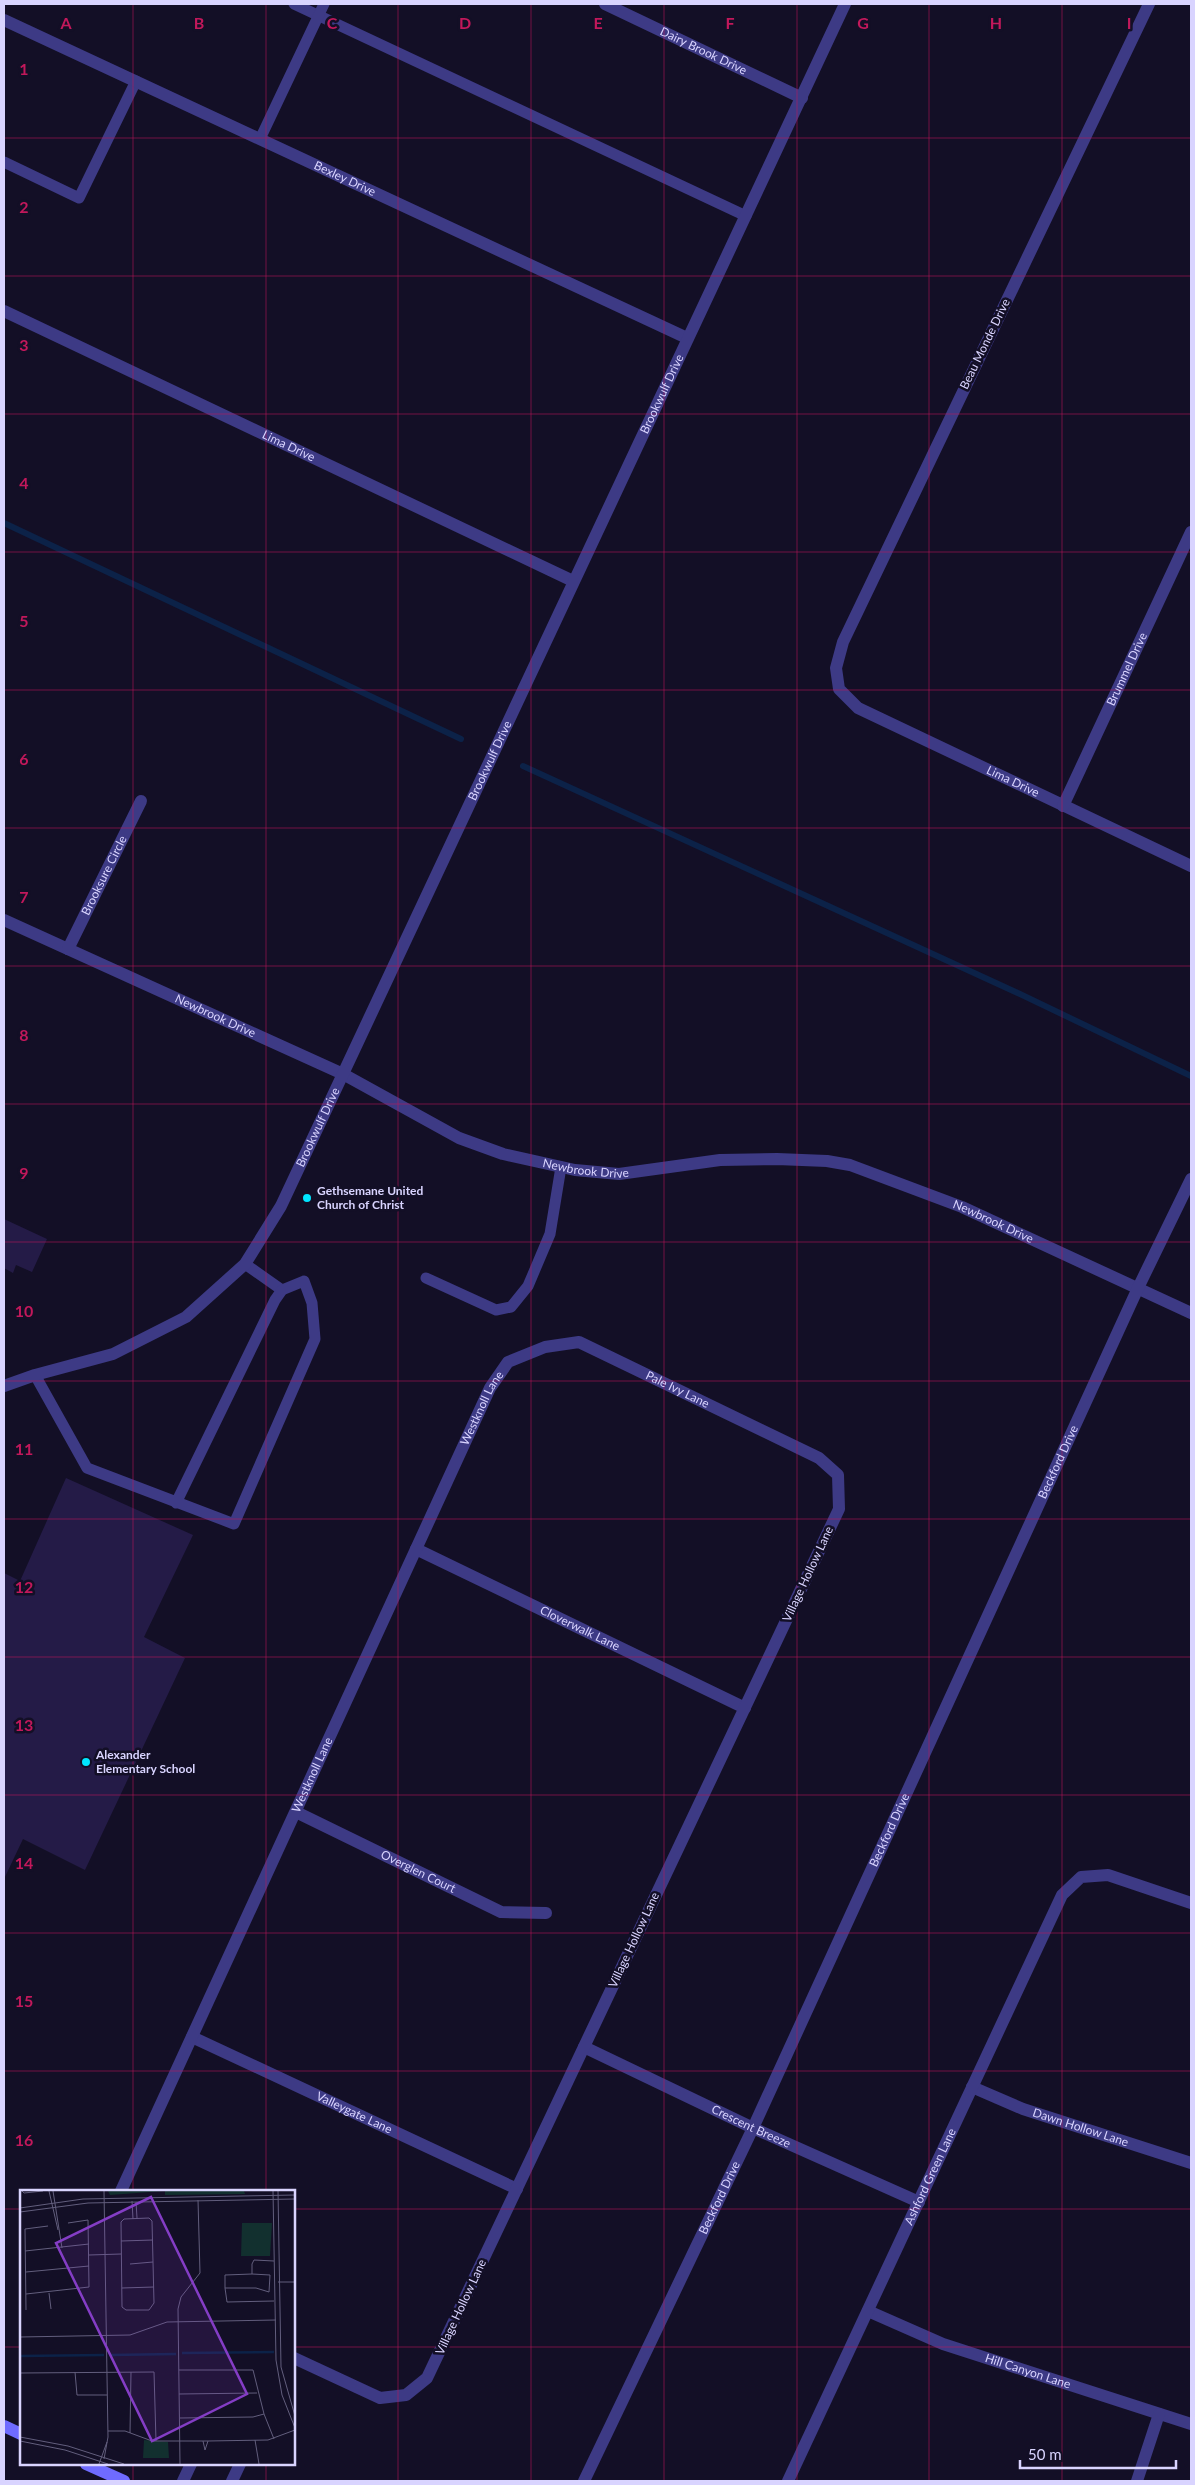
<svg xmlns="http://www.w3.org/2000/svg" width="1195" height="2485" viewBox="0 0 1195 2485" font-family="Lato,sans-serif">
	<style>
		.lines { fill: none; stroke-linecap: round; stroke-linejoin: round }
		.stream { stroke: #0c2248; stroke-width: 6 }
		.building { fill: #241b47 }
		.lane { stroke: #3d3a85; stroke-width: 11 }
		.street { stroke: #3d3a85; stroke-width: 12 }
		.secondary { stroke: #6f6bff; stroke-width: 12 }
		.grid { fill: none; stroke: #c2185b; stroke-width: 1; stroke-opacity: 0.55 }
		.poi-dot { fill: #00e5ff; stroke: #130f26; stroke-width: 2 }
		.labels { text-anchor: middle; stroke-width: 5; stroke-linejoin: round; paint-order: stroke }
		.street-label { font-size: 12px; fill: #d9d4ff; stroke: #130f26 }
		.poi-label { font-size: 12px; font-weight: bold; fill: #d9d4ff; stroke: #130f26; text-anchor: start }
		.inset-river { fill: none; stroke: #0c2248; stroke-width: 2.5 }
		.inset-road { fill: none; stroke: #625e7d; stroke-width: 1 }
		.view { fill: #843dc5; fill-opacity: 0.15; stroke: #843dc5; stroke-width: 2.5 }
		.inset-edge { fill: none; stroke: #d9d4ff; stroke-width: 2.5 }
		.grid-label { font-size: 16px; text-anchor: middle; font-weight: bold; fill: #c2185b; stroke: #130f26; stroke-width: 5; stroke-linejoin: round; paint-order: stroke }
	</style>
	<rect width="100%" height="100%" fill="#130f26"/>
	<g class="lines">
		<!-- stream -->
		<g class="stream">
			<path d="M4 523 461 739"/>
			<path d="M523 766 1020 994 1191 1076"/>
		</g>
	</g>
	<!-- building -->
	<g class="building">
		<path d="M4 1219 47 1239 32 1272 16 1265 13 1273 4 1268Z"/>
		<path d="M66 1478 193 1535 144 1637 185 1658 85 1870 23 1839 4 1879V1573L20 1581Z"/>
	</g>
	<g class="lines">
		<!-- lane -->
		<g class="lane">
			<path d="M294 4 746 216"/>
			<path d="M260 139 324 4"/>
			<path d="M4 162 79 198 136 81"/>
			<path d="M245 1264 282 1290"/>
			<path d="M426 1278 496 1310 511 1307 528 1286 550 1234 561 1167"/>
			<path d="M35 1375 87 1468 234 1524 315 1339 312 1303 304 1281 282 1290 275 1300 176 1503"/>
		</g>
		<!-- street -->
		<g class="street">
			<path id="s1" d="M605 4 802 98"/>
			<path id="s2" d="M1149 4 843 642 836 668 839 689 858 708 1191 866"/>
			<path id="s3" d="M4 20 687 338"/>
			<path id="s4" d="M4 311 573 581"/>
			<path id="s5" d="M1063 806 1191 532"/>
			<path id="s6" d="M4 920 343 1074 459 1138 503 1154 575 1170 619 1174 720 1160 777 1159 827 1161 850 1165 962 1207 1191 1313"/>
			<path id="s7" d="M68 949 141 801"/>
			<path id="s8" d="M4 1386 35 1375 113 1354 186 1317 245 1264 281 1206 845 4"/>
			<path id="s9" d="M416 1549 745 1708"/>
			<path id="s10" d="M296 1812 501 1912 546 1913"/>
			<path id="s11" d="M192 2037 517 2189"/>
			<path id="s12" d="M584 2047 753 2128 919 2202"/>
			<path id="s13" d="M972 2087 1023 2109 1191 2163"/>
			<path id="s14" d="M121 2191 490 1388 508 1362 545 1347 579 1342 819 1458 838 1475 839 1509 427 2378 406 2395 380 2398 294 2358"/>
			<path id="s15" d="M868 2311 943 2344 1191 2424"/>
			<path d="M183 2481 191 2464"/>
			<path d="M232 2481 240 2464"/>
			<path id="s16" d="M584 2481 753 2128 1138 1288 1191 1179"/>
			<path id="s17" d="M788 2481 1062 1895 1081 1877 1108 1875 1191 1903"/>
			<path d="M1137 2481 1159 2414"/>
		</g>
		<!-- secondary -->
		<g class="secondary">
			<path d="M4 2426 21 2434"/>
			<path d="M86 2464 124 2481"/>
		</g>
	</g>
	<!-- grid -->
	<path class="grid" d="M133 4V2191M266 4V2191M398 4V2481M531 4V2481M664 4V2481M797 4V2481M929 4V2481M1062 4V2481M4 138H1191M4 276H1191M4 414H1191M4 552H1191M4 690H1191M4 828H1191M4 966H1191M4 1104H1191M4 1242H1191M4 1381H1191M4 1519H1191M4 1657H1191M4 1795H1191M4 1933H1191M4 2071H1191M4 2209H21M294 2209H1191M4 2347H21M294 2347H1191M133 2464V2481M266 2464V2481"/>
	<!-- markers -->
	<g class="poi-dot">
		<circle cx="307" cy="1198" r="5"/>
		<circle cx="86" cy="1762" r="5"/>
	</g>
	<g class="labels">
		<!-- street labels -->
		<g class="street-label">
			<text dy="4" stroke="none"><textPath href="#s1" startOffset="109">Dairy Brook Drive</textPath></text>
			<text dy="4" stroke="none"><textPath href="#s3" startOffset="376">Bexley Drive</textPath></text>
			<text transform="translate(985 344) rotate(-64)" y="4">Beau Monde Drive</text>
			<text dy="4" stroke="none"><textPath href="#s8" startOffset="1240">Brookwulf Drive</textPath></text>
			<text dy="4" stroke="none"><textPath href="#s4" startOffset="315">Lima Drive</textPath></text>
			<text dy="4" stroke="none"><textPath href="#s5" startOffset="151">Brummel Drive</textPath></text>
			<text dy="4" stroke="none"><textPath href="#s8" startOffset="835">Brookwulf Drive</textPath></text>
			<text dy="4" stroke="none"><textPath href="#s2" startOffset="954">Lima Drive</textPath></text>
			<text dy="4" stroke="none"><textPath href="#s7" startOffset="82">Brooksure Circle</textPath></text>
			<text dy="4" stroke="none"><textPath href="#s6" startOffset="232">Newbrook Drive</textPath></text>
			<text dy="4" stroke="none"><textPath href="#s8" startOffset="430">Brookwulf Drive</textPath></text>
			<text dy="4" stroke="none"><textPath href="#s6" startOffset="636">Newbrook Drive</textPath></text>
			<text dy="4" stroke="none"><textPath href="#s6" startOffset="1056">Newbrook Drive</textPath></text>
			<text dy="4" stroke="none"><textPath href="#s14" startOffset="1099">Pale Ivy Lane</textPath></text>
			<text dy="4" stroke="none"><textPath href="#s14" startOffset="862">Westknoll Lane</textPath></text>
			<text dy="4" stroke="none"><textPath href="#s16" startOffset="1124">Beckford Drive</textPath></text>
			<text transform="translate(808 1574) rotate(-65)" y="4">Village Hollow Lane</text>
			<text dy="4" stroke="none"><textPath href="#s9" startOffset="182">Cloverwalk Lane</textPath></text>
			<text dy="4" stroke="none"><textPath href="#s14" startOffset="458">Westknoll Lane</textPath></text>
			<text dy="4" stroke="none"><textPath href="#s16" startOffset="719">Beckford Drive</textPath></text>
			<text dy="4" stroke="none"><textPath href="#s10" startOffset="136">Overglen Court</textPath></text>
			<text transform="translate(634 1940) rotate(-65)" y="4">Village Hollow Lane</text>
			<text dy="4" stroke="none"><textPath href="#s11" startOffset="179">Valleygate Lane</textPath></text>
			<text dy="4" stroke="none"><textPath href="#s12" startOffset="185">Crescent Breeze</textPath></text>
			<text dy="4" stroke="none"><textPath href="#s13" startOffset="116">Dawn Hollow Lane</textPath></text>
			<text dy="4" stroke="none"><textPath href="#s17" startOffset="336">Ashford Green Lane</textPath></text>
			<text dy="4" stroke="none"><textPath href="#s16" startOffset="314">Beckford Drive</textPath></text>
			<text transform="translate(461 2307) rotate(-65)" y="4">Village Hollow Lane</text>
			<text dy="4" stroke="none"><textPath href="#s15" startOffset="171">Hill Canyon Lane</textPath></text>
		</g>
		<!-- poi labels -->
		<g class="poi-label">
			<text x="317" y="1195">Gethsemane United<tspan x="317" dy="14">Church of Christ</tspan></text>
			<text x="96" y="1759">Alexander<tspan x="96" dy="14">Elementary School</tspan></text>
		</g>
	</g>
	<!-- overview -->
	<g transform="translate(20 2190)">
		<rect width="275" height="275" fill="#130f26"/>
		<path d="M88 1H144L90 5ZM145 1H224L225 4 145 5ZM222 33H252L250 66H221ZM124 250 148 252 149 268H123Z" fill="#12302f"/>
		<path class="inset-river" d="M162 163 254 162M90 165 156 164M0 166 84 165"/>
		<path class="inset-road" d="M2 1 4 3 23 1M29 1 38 40M33 1 42 58M253 1 256 170 262 205 275 238M258 1 261 177 275 226M112 11 113 29M116 12 117 28M0 18 63 9 275 5M0 22 68 13 275 9M104 29 129 28 132 31 134 113 129 120H106L102 117 101 32ZM101 51 133 50M5 61 69 54M69 65 101 64M110 74 133 72M6 82 69 76M232 84 205 85V98H236L249 102 250 85 232 84V74L234 70 254 71M258 92H275M102 98 134 97M205 98 207 112 254 111M29 103 31 119M6 104 69 97 68 30 48 33M6 120 5 39 28 36M0 147 110 145 147 132 256 130M159 180H233L244 224 254 249M55 182 57 205H87M0 183 134 182 136 251M159 204 237 203M160 228 233 227 244 224M88 241H105L132 251H188L248 250 275 240M110 243 111 182M0 247 48 256 104 274M235 250 239 274M0 251 45 260 88 274M183 251 185 260 188 251M84 269 88 247 84 1M79 274 87 252M160 274 158 119 161 107 180 83 178 10"/>
		<path class="view" d="M131 7 227 204 132 251 36 53Z"/>
		<rect width="275" height="275" class="inset-edge"/>
	</g>
	<g class="grid-label">
		<text x="66" y="29">A</text>
		<text x="199" y="29">B</text>
		<text x="332" y="29">C</text>
		<text x="465" y="29">D</text>
		<text x="598" y="29">E</text>
		<text x="730" y="29">F</text>
		<text x="863" y="29">G</text>
		<text x="996" y="29">H</text>
		<text x="1129" y="29">I</text>
		<text x="24" y="75">1</text>
		<text x="24" y="213">2</text>
		<text x="24" y="351">3</text>
		<text x="24" y="489">4</text>
		<text x="24" y="627">5</text>
		<text x="24" y="765">6</text>
		<text x="24" y="903">7</text>
		<text x="24" y="1041">8</text>
		<text x="24" y="1179">9</text>
		<text x="24" y="1317">10</text>
		<text x="24" y="1455">11</text>
		<text x="24" y="1593">12</text>
		<text x="24" y="1731">13</text>
		<text x="24" y="1869">14</text>
		<text x="24" y="2007">15</text>
		<text x="24" y="2146">16</text>
	</g>
	<!-- border -->
	<rect width="1195" height="2485" fill="none" stroke="#d9d4ff" stroke-width="10"/>
	<!-- scale -->
	<path d="M1020 2460v8h156v-8" fill="none" stroke="#d9d4ff" stroke-width="2.5"/>
	<text x="1028" y="2460" font-size="15" fill="#d9d4ff" stroke="#130f26" stroke-width="4" paint-order="stroke">50 m</text>
</svg>
